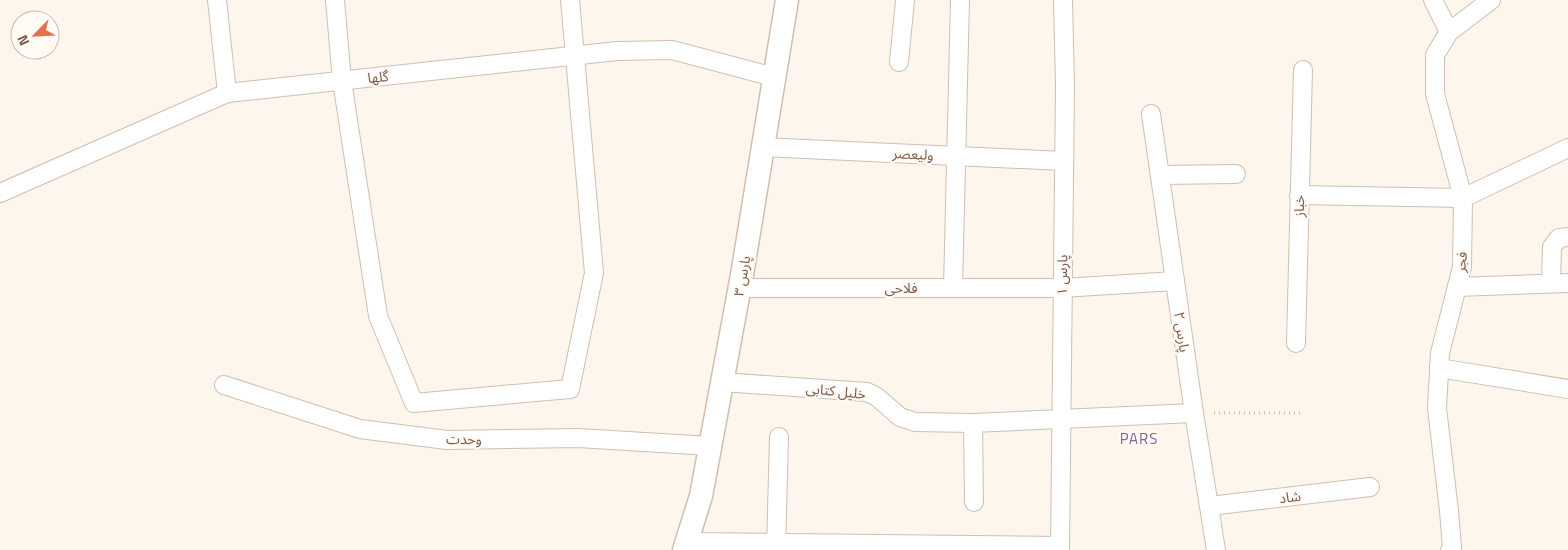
<svg xmlns="http://www.w3.org/2000/svg" width="1568" height="550" viewBox="0 0 1568 550" font-family="'Titillium Web','Noto Sans Arabic',sans-serif">
	<style>
		.lines { fill: none; stroke-linecap: round; stroke-linejoin: round }
		.minor-casing { stroke: #d1beb0; stroke-width: 20 }
		.tertiary-casing { stroke: #d1beb0; stroke-width: 25 }
		.path { stroke: #d9b8a5; stroke-width: 3; stroke-dasharray: 1 4; stroke-linecap: butt }
		.minor { stroke: #fff; stroke-width: 18 }
		.tertiary { stroke: #fff; stroke-width: 22 }
		.labels { text-anchor: middle; stroke-width: 4.5; stroke-linejoin: round; paint-order: stroke }
		.street-label { font-size: 14px; fill: #7a5c4d; stroke: #fffaf3 }
		.neighbourhood-label { font-size: 15px; letter-spacing: 1px; fill: #846695; stroke: #fffaf3 }
	</style>
	<rect width="100%" height="100%" fill="#fdf6ec"/>
	<g class="lines">
		<defs>
			<g id="minor">
				<path d="M217 0 227 93"/>
				<path d="M335 0 342 81 378 316 414 403 570 389 594 273 570 0"/>
				<path d="M1433 0 1449 32"/>
				<path d="M899 62 905 0"/>
				<path d="M1151 114 1194 413 1216 550"/>
				<path d="M762 147 1064 161"/>
				<path d="M1161 175 1236 174"/>
				<path d="M0 193 227 93 617 51 672 50 774 77"/>
				<path d="M1299 195 1463 198 1568 148"/>
				<path d="M1551 283 1552 247 1559 238 1568 237"/>
				<path d="M1457 287 1568 283"/>
				<path d="M740 288H1062L1175 281"/>
				<path d="M953 288 960 0"/>
				<path d="M1296 343 1303 70"/>
				<path d="M1439 368 1568 389"/>
				<path d="M722 382 867 392 877 397 900 417 915 422 973 423 1194 413"/>
				<path d="M224 385 360 429 447 440 578 438 710 446"/>
				<path d="M973 423 974 502"/>
				<path d="M1210 506 1370 487"/>
				<path d="M686 542 1060 546"/>
				<path d="M776 550 779 437"/>
				<path d="M1060 550 1065 86 1063 0"/>
				<path d="M1450 550 1452 548 1449 511 1437 408 1440 353 1462 267 1463 198 1435 94V55L1449 32 1491 0"/>
			</g>
			<path id="tertiary" d="M684 550 701 496 742 275 787 0"/>
		</defs>
		<!-- minor casing -->
		<use href="#minor" class="minor-casing"/>
		<!-- tertiary casing -->
		<use href="#tertiary" class="tertiary-casing"/>
		<!-- path -->
		<path class="path" d="M1214 413H1301"/>
		<!-- minor -->
		<use href="#minor" class="minor"/>
		<!-- tertiary -->
		<use href="#tertiary" class="tertiary"/>
	</g>
	<g class="labels">
		<!-- street labels -->
		<g class="street-label">
			<text transform="translate(378 77) rotate(-6)" y="5">گلها</text>
			<text transform="translate(913 154) rotate(3)" y="5">ولیعصر</text>
			<text transform="translate(1299 206) rotate(-89)" y="5">خباز</text>
			<text transform="translate(1461 262) rotate(-84)" y="5">فجر</text>
			<text transform="translate(1062 275) rotate(-89)" y="5">پارس ۱</text>
			<text transform="translate(742 276) rotate(-80)" y="5">پارس ۳</text>
			<text x="901" y="293">فلاحی</text>
			<text transform="translate(1182 332) rotate(82)" y="5">پارس ۲</text>
			<text transform="translate(836 391) rotate(6)" y="5">خلیل کتابی</text>
			<text transform="translate(464 439) rotate(1)" y="5">وحدت</text>
			<text transform="translate(1290 497) rotate(-7)" y="5">شاد</text>
		</g>
		<!-- neighbourhood labels -->
		<g class="neighbourhood-label">
			<text x="1139" y="444">PARS</text>
		</g>
	</g>
	<!-- north arrow -->
	<g transform="translate(35 35) rotate(246)"><circle r="24" fill="#fffaf3" stroke="#cabbb1"/>
	<path d="M0-4L9 19L0 12L-9 19Z" fill="#e76f51"/>
	<text y="-8" font-size="14" font-weight="bold" text-anchor="middle" fill="#7a5c4d">N</text>
	</g>
</svg>
